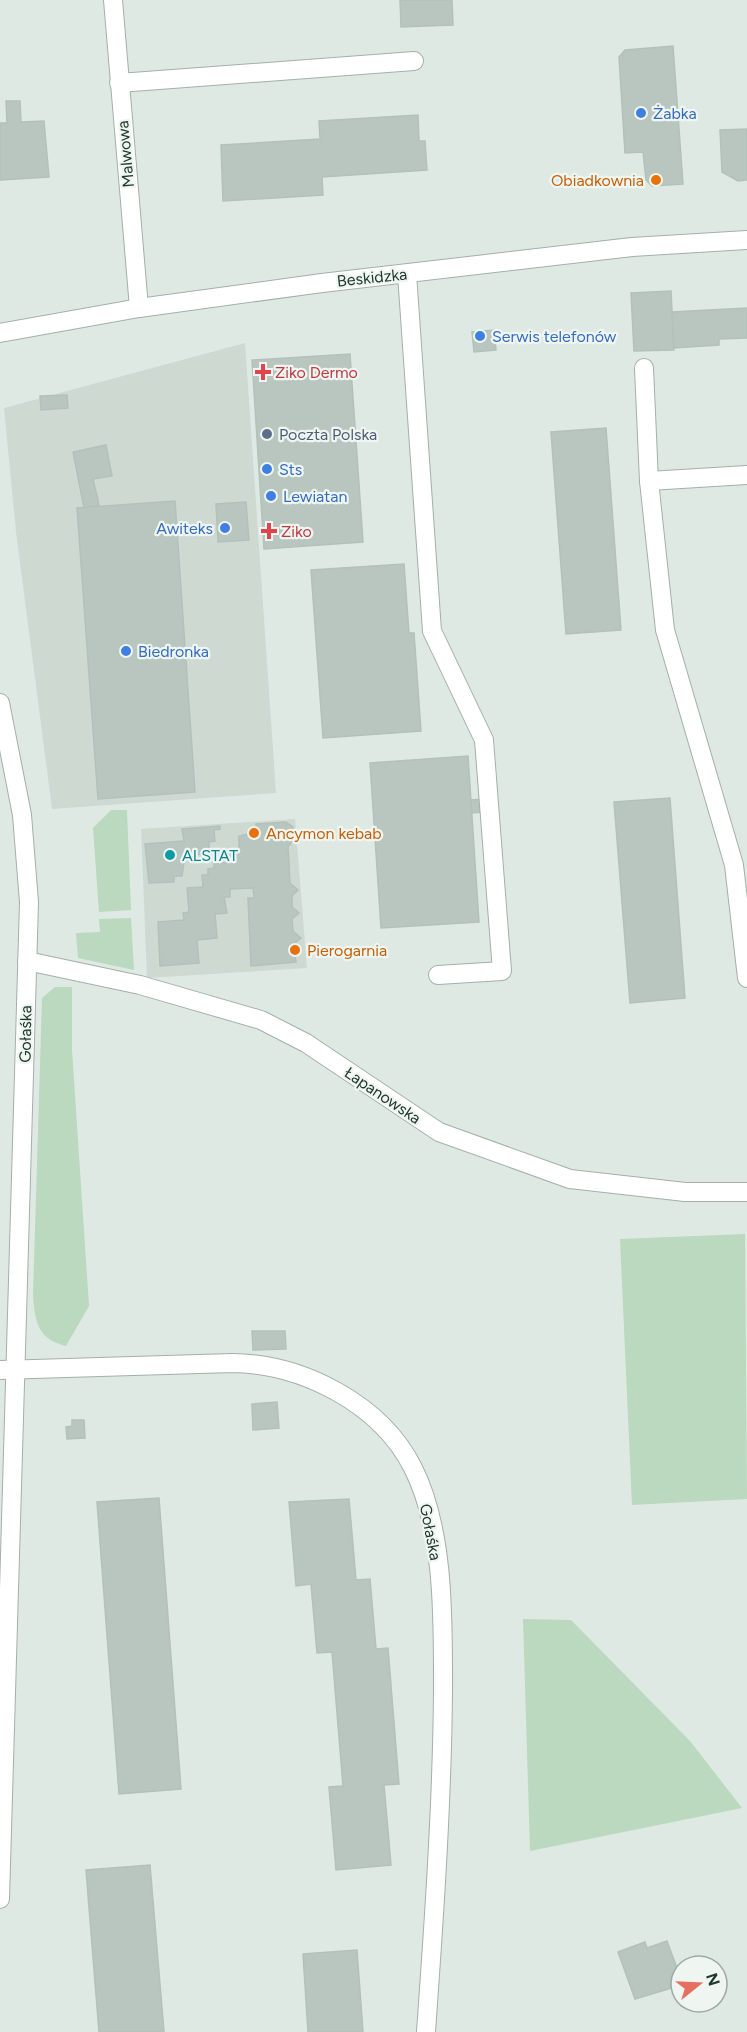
<svg xmlns="http://www.w3.org/2000/svg" width="747" height="2032" viewBox="0 0 747 2032" font-family="Figtree,sans-serif">
	<style>
		.built { fill: #ced9d2 }
		.green { fill: #bad9be }
		.building { fill: #b8c6bf; stroke: #b2c2b9; stroke-width: 1.5 }
		.lines { fill: none; stroke-linecap: round; stroke-linejoin: round }
		.minor-casing { stroke: #a3b0a9; stroke-width: 20 }
		.minor { stroke: #fff; stroke-width: 18 }
		.shop-dot { fill: #3f7fe0; stroke: #eff6f2; stroke-width: 2 }
		.food-dot { fill: #e8710a; stroke: #eff6f2; stroke-width: 2 }
		.health-dot { fill: #e0444e; stroke: #eff6f2; stroke-width: 2 }
		.service-dot { fill: #5c6f8a; stroke: #eff6f2; stroke-width: 2 }
		.culture-dot { fill: #0f9aa8; stroke: #eff6f2; stroke-width: 2 }
		.labels { text-anchor: middle; stroke-width: 4.5; stroke-linejoin: round; paint-order: stroke }
		.shop-label { font-size: 16px; fill: #366cbe; stroke: #eff6f2; text-anchor: start }
		.street-label { font-size: 16px; fill: #22382f; stroke: #eff6f2 }
		.food-label { font-size: 16px; fill: #c56008; stroke: #eff6f2; text-anchor: start }
		.health-label { font-size: 16px; fill: #be3a42; stroke: #eff6f2; text-anchor: start }
		.service-label { font-size: 16px; fill: #4e5e75; stroke: #eff6f2; text-anchor: start }
		.culture-label { font-size: 16px; fill: #0d838f; stroke: #eff6f2; text-anchor: start }
	</style>
	<rect width="100%" height="100%" fill="#dfe9e3"/>
	<!-- built -->
	<g class="built">
		<path d="M245 343 276 793 52 809 16 532 4 408Z"/>
		<path d="M295 819 307 968 147 978 141 829Z"/>
	</g>
	<!-- green -->
	<g class="green">
		<path d="M111 810H127L131 910 99 912 93 828Z"/>
		<path d="M131 918 134 970 78 958 76 933 100 932 99 919Z"/>
		<path d="M55 987H72V1050L89 1306 66 1346C37 1339 35 1321 33 1295L42 998Z"/>
		<path d="M745 1234 747 1499 632 1505 620 1239Z"/>
		<path d="M523 1619 571 1620 690 1741 742 1808 530 1851Z"/>
	</g>
	<!-- building -->
	<g class="building">
		<path d="M400 0H452L453 25 401 27Z"/>
		<path d="M673 46 683 184 652 186 646 180 643 152 625 153 619 57 625 50Z"/>
		<path d="M6 101H20L21 122 44 121 49 177 0 180V123H7Z"/>
		<path d="M418 115 419 141H425L427 170 322 177 323 195 223 201 221 145 320 139 319 121Z"/>
		<path d="M747 129V180L738 181 722 172 720 130Z"/>
		<path d="M671 291 674 350 634 351 631 293Z"/>
		<path d="M747 308V338L719 339V345L674 348 672 312Z"/>
		<path d="M494 330 496 350 474 352 472 332Z"/>
		<path d="M350 354 363 542 264 549 252 360Z"/>
		<path d="M67 395 68 408 41 410 40 396Z"/>
		<path d="M606 428 621 630 566 634 551 432Z"/>
		<path d="M106 445 112 476 93 479 99 505 84 508 73 452Z"/>
		<path d="M175 501 195 792 98 799 77 508Z"/>
		<path d="M246 502 249 540 218 542 216 504Z"/>
		<path d="M404 564 409 633H414L421 731 323 738 311 570Z"/>
		<path d="M468 756 479 922 381 928 370 763Z"/>
		<path d="M670 798 685 998 630 1003 614 802Z"/>
		<path d="M484 799V812L472 813 471 800Z"/>
		<path d="M286 822 293 827 288 834 294 839 288 847 290 883 298 890 292 896V907L299 913 292 919 293 931 301 938 295 943 301 950 295 955 296 962 251 966 248 898H254L253 888 230 889V897H224L227 913 215 914 217 938 197 940 199 963 160 966 158 922 184 920 183 913 189 912 187 888 203 887 202 875H208V869L214 868V863H227V851L239 850V836L257 832 256 824Z"/>
		<path d="M220 826V829L214 830 215 841 209 842V848L203 849V854L185 855 182 876H174V882L149 883 145 844 184 841 182 829Z"/>
		<path d="M252 1331H285L286 1349 253 1350Z"/>
		<path d="M277 1402 279 1428 253 1430 252 1404Z"/>
		<path d="M72 1420H84L85 1438 67 1439 66 1427 72 1426Z"/>
		<path d="M159 1498 181 1789 119 1794 97 1502Z"/>
		<path d="M349 1499 356 1580 370 1579 376 1649 388 1648 399 1784 384 1785 391 1865 336 1870 329 1787 343 1786 332 1652 317 1653 311 1584 296 1586 289 1502Z"/>
		<path d="M150 1865 164 2032H99L86 1870Z"/>
		<path d="M667 1941 680 1976 672 1979 675 1987 635 1999 618 1952 645 1942 647 1948Z"/>
		<path d="M357 1950 363 2032H308L303 1954Z"/>
	</g>
	<g class="lines">
		<defs>
			<g id="minor">
				<path d="M113 0 139 308"/>
				<path d="M119 83 414 61"/>
				<path d="M407 274 432 631 484 740 502 971 438 975"/>
				<path d="M0 333 139 308 322 283 632 247 747 240"/>
				<path d="M644 368 649 481 665 630 734 865 747 978"/>
				<path d="M649 481 747 475"/>
				<path d="M0 703 22 815 29 902 0 1899"/>
				<path d="M27 961 140 985 261 1020 306 1043 439 1132 570 1179 685 1192H747"/>
				<path d="M0 1370 233 1363C303 1364 381 1404 413 1468 445 1531 443 1622 443 1692 442 1805 434 1919 426 2032"/>
			</g>
		</defs>
		<!-- minor casing -->
		<use href="#minor" class="minor-casing"/>
		<!-- minor -->
		<use href="#minor" class="minor"/>
	</g>
	<!-- markers -->
	<g class="shop-dot">
		<circle cx="641" cy="113" r="6"/>
		<circle cx="480" cy="336" r="6"/>
		<circle cx="267" cy="469" r="6"/>
		<circle cx="271" cy="496" r="6"/>
		<circle cx="225" cy="528" r="6"/>
		<circle cx="126" cy="651" r="6"/>
	</g>
	<g class="food-dot">
		<circle cx="656" cy="180" r="6"/>
		<circle cx="254" cy="833" r="6"/>
		<circle cx="295" cy="950" r="6"/>
	</g>
	<g class="health-dot">
		<path d="M260 363h6v6h6v6h-6v6h-6v-6h-6v-6h6z"/>
		<path d="M266 522h6v6h6v6h-6v6h-6v-6h-6v-6h6z"/>
	</g>
	<circle class="service-dot" cx="267" cy="434" r="6"/>
	<circle class="culture-dot" cx="170" cy="855" r="6"/>
	<g class="labels">
		<!-- shop labels -->
		<g class="shop-label">
			<text x="653" y="119">Żabka</text>
			<text x="492" y="342">Serwis telefonów</text>
			<text x="279" y="475">Sts</text>
			<text x="283" y="502">Lewiatan</text>
			<text x="213" y="534" text-anchor="end">Awiteks</text>
			<text x="138" y="657">Biedronka</text>
		</g>
		<!-- street labels -->
		<g class="street-label">
			<text transform="translate(125 154) rotate(-95)" y="6">Malwowa</text>
			<text transform="translate(372 277) rotate(-6)" y="6">Beskidzka</text>
			<text transform="translate(25 1034) rotate(-89)" y="6">Gołaśka</text>
			<text transform="translate(383 1095) rotate(34)" y="6">Łapanowska</text>
			<text transform="translate(431 1532) rotate(79)" y="6">Gołaśka</text>
		</g>
		<!-- food labels -->
		<g class="food-label">
			<text x="644" y="186" text-anchor="end">Obiadkownia</text>
			<text x="266" y="839">Ancymon kebab</text>
			<text x="307" y="956">Pierogarnia</text>
		</g>
		<!-- health labels -->
		<g class="health-label">
			<text x="275" y="378">Ziko Dermo</text>
			<text x="281" y="537">Ziko</text>
		</g>
		<!-- service labels -->
		<g class="service-label">
			<text x="279" y="440">Poczta Polska</text>
		</g>
		<!-- culture labels -->
		<g class="culture-label">
			<text x="182" y="861">ALSTAT</text>
		</g>
	</g>
	<!-- north arrow -->
	<g transform="translate(699 1984) rotate(72)"><circle r="28" fill="#eff6f2" stroke="#9daaa4" stroke-width="1.5"/>
	<path d="M0-4.5L10 22L0 15L-10 22Z" fill="#e67060"/>
	<text y="-9" font-size="16" font-weight="bold" text-anchor="middle" fill="#22382f">N</text>
	</g>
</svg>
